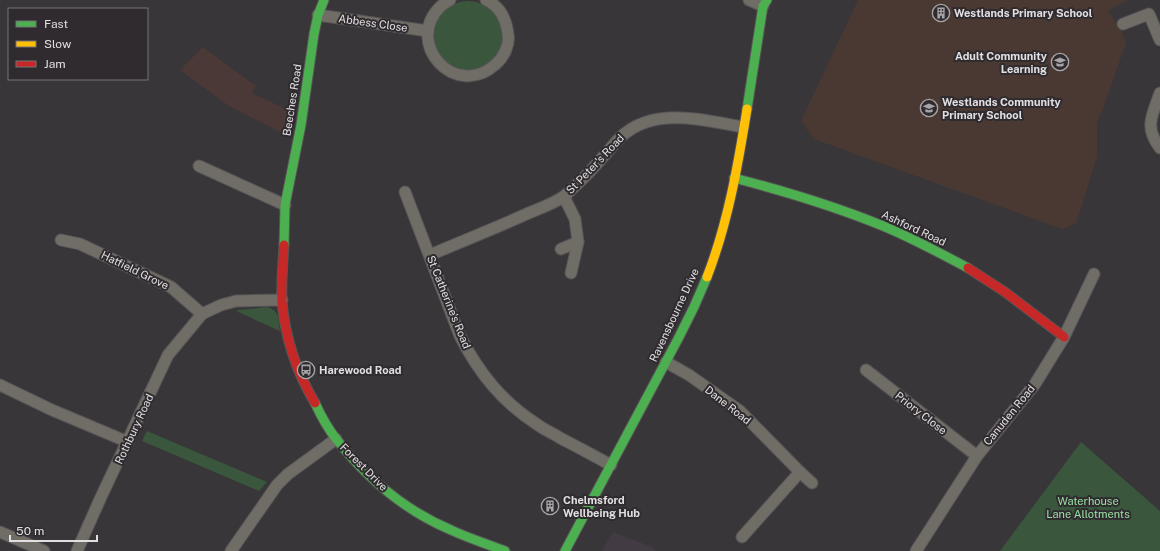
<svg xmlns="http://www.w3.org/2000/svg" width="1160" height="551" viewBox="0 0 1160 551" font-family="'Public Sans',sans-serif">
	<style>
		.built { fill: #423b43 }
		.industrial { fill: #4a3937 }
		.education { fill: #4a3933 }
		.green { fill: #3a573d }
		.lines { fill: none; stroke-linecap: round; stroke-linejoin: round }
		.street-casing { stroke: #575457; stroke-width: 13 }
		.fast-casing { stroke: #575457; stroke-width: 11 }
		.slow-casing { stroke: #575457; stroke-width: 11 }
		.jam-casing { stroke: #575457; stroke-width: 11 }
		.street { stroke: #706c66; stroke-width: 11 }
		.fast { stroke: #4caf50; stroke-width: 9 }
		.slow { stroke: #ffc107; stroke-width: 9 }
		.jam { stroke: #c62828; stroke-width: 9 }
		.labels { text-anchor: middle; stroke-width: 4; stroke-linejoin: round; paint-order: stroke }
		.poi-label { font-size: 11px; font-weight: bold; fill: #e2dfe2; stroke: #2f2b2f; text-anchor: start }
		.street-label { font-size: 11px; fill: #e2dfe2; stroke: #2f2b2f }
		.park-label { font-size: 11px; fill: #9ae0a2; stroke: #2f2b2f }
	</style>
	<rect width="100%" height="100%" fill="#383638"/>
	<!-- built -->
	<path class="built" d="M613 532 652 547 656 551H602Z"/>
	<!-- industrial -->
	<path class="industrial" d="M203 47 256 86 252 93 293 112 288 137 280 132 229 106 180 70Z"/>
	<!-- education -->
	<path class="education" d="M858 0H1128L1108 11 1122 32 1126 43 1104 106 1097 122V157L1076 224 1062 229 814 139 801 121Z"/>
	<!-- green -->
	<g class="green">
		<circle cx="468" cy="36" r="35"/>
		<path d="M267 307C280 310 278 320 280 331L236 311 239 310Z"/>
		<path d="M147 431 267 482 259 491 142 441Z"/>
		<path d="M1081 442 1160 511V551H1000Z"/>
	</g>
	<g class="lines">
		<defs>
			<g id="street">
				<path d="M450 0C447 2 443 4 440 7 404 43 455 101 496 64 504 57 510 44 508 34 506 19 500 6 486 0"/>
				<path d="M749 0 763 6"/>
				<path d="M318 15 428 31"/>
				<path d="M1123 24 1149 14 1160 40"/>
				<path d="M1160 93C1152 116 1144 127 1160 148"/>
				<path d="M199 166 285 205"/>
				<path d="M405 192 460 336C479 373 502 402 538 425 545 430 554 434 562 439 578 447 594 456 611 465"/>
				<path d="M564 197 575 219 578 242 571 273"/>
				<path d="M61 240 80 244 171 287 202 314"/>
				<path d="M561 249 578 242"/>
				<path d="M430 255C460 242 491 230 522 216 535 210 551 205 563 197 567 194 571 190 574 187 590 173 602 158 615 143 648 104 701 120 743 127"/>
				<path d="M666 362 689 375 740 411 800 472 742 537"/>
				<path d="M866 370 977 456"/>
				<path d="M0 385 52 410 128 442"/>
				<path d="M800 472 812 483"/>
				<path d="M0 532 44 551"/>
				<path d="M77 551 101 497 168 355 202 314 221 305 236 301 282 300"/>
				<path d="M231 551 277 485 288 474 336 439"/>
				<path d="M916 551 977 456 1035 384 1064 337 1094 274"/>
			</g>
			<g id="fast">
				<path d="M747 109 763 6 767 0"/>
				<path d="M734 178C784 191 834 206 883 226 912 238 940 253 968 268"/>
				<path d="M284 245 285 205 301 125 314 34 318 15 324 0"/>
				<path d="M315 403C321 416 328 429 337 440 367 478 406 511 451 530 468 538 487 544 505 551"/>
				<path d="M565 551 678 339 694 307 707 277"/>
			</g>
			<path id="slow" d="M707 277C728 223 738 165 747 109"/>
			<g id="jam">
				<path d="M284 245C283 264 281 283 282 301 285 338 296 371 315 403"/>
				<path d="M968 268 1005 292 1064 337"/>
			</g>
		</defs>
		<!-- street casing -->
		<use href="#street" class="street-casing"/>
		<!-- fast casing -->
		<use href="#fast" class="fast-casing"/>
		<!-- slow casing -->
		<use href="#slow" class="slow-casing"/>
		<!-- jam casing -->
		<use href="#jam" class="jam-casing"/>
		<!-- street -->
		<use href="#street" class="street"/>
		<!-- fast -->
		<use href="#fast" class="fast"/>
		<!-- slow -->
		<use href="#slow" class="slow"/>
		<!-- jam -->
		<use href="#jam" class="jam"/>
	</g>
	<!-- icons -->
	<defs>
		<symbol id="building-ring" viewBox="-11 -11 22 22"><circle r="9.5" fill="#2f2b2f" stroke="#a6a4a6" stroke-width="1.5"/><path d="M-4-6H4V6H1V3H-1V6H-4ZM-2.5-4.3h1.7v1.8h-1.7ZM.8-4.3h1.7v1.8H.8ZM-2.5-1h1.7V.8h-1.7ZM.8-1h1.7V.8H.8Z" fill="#a6a4a6"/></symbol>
		<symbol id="university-ring" viewBox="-11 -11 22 22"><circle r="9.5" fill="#2f2b2f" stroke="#a6a4a6" stroke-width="1.5"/><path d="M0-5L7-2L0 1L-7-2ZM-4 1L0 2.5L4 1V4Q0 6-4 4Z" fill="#a6a4a6"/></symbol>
		<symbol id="school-ring" viewBox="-11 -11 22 22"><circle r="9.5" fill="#2f2b2f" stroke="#a6a4a6" stroke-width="1.5"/><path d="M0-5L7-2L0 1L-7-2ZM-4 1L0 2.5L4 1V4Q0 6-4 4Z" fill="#a6a4a6"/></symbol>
		<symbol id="bus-ring" viewBox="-11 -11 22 22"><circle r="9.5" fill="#2f2b2f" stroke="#a6a4a6" stroke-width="1.5"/><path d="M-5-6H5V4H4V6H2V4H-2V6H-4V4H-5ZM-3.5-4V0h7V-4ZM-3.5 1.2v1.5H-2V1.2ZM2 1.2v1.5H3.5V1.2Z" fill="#a6a4a6"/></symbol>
	</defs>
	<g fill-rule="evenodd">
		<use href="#building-ring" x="931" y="3" width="20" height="20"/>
		<use href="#university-ring" x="1050" y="52" width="20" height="20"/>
		<use href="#school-ring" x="919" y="98" width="20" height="20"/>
		<use href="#bus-ring" x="296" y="360" width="20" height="20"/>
		<use href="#building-ring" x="540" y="496" width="20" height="20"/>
	</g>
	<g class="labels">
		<!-- poi labels -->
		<g class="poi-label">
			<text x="954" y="17">Westlands Primary School</text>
			<text x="1047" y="60" text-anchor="end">Adult Community<tspan x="1047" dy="13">Learning</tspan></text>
			<text x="942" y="106">Westlands Community<tspan x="942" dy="13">Primary School</tspan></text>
			<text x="319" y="374">Harewood Road</text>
			<text x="563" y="504">Chelmsford<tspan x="563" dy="13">Wellbeing Hub</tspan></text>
		</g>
		<!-- street labels -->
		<g class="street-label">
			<text transform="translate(373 23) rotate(8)" y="4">Abbess Close</text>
			<text transform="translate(292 100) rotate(-81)" y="4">Beeches Road</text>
			<text transform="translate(595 164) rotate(-46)" y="4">St Peter's Road</text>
			<text transform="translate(914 228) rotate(25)" y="4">Ashford Road</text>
			<text transform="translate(135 270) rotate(26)" y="4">Hatfield Grove</text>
			<text transform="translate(449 302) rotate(68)" y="4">St Catherine's Road</text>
			<text transform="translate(674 315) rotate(-65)" y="4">Ravensbourne Drive</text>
			<text transform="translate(728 405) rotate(38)" y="4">Dane Road</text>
			<text transform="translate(921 413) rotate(38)" y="4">Priory Close</text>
			<text transform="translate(1009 415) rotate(-51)" y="4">Canuden Road</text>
			<text transform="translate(134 429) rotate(-65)" y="4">Rothbury Road</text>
			<text transform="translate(364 467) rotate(45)" y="4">Forest Drive</text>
		</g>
		<!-- park labels -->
		<g class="park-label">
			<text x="1088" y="505">Waterhouse<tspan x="1088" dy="13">Lane Allotments</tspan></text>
		</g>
	</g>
	<!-- legend -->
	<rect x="8" y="8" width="140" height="72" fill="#2f2b2f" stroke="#777377"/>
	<rect x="16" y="21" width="20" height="6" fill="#4caf50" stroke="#777377"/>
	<text x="44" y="28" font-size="12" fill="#e2dfe2">Fast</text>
	<rect x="16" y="41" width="20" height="6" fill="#ffc107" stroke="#777377"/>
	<text x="44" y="48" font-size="12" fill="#e2dfe2">Slow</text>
	<rect x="16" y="61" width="20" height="6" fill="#c62828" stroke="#777377"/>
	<text x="44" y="68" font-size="12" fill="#e2dfe2">Jam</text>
	<!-- scale -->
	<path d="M10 535v6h87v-6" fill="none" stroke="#e2dfe2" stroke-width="2"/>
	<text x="16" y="535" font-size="12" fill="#e2dfe2" stroke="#2f2b2f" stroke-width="3" paint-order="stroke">50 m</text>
</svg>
